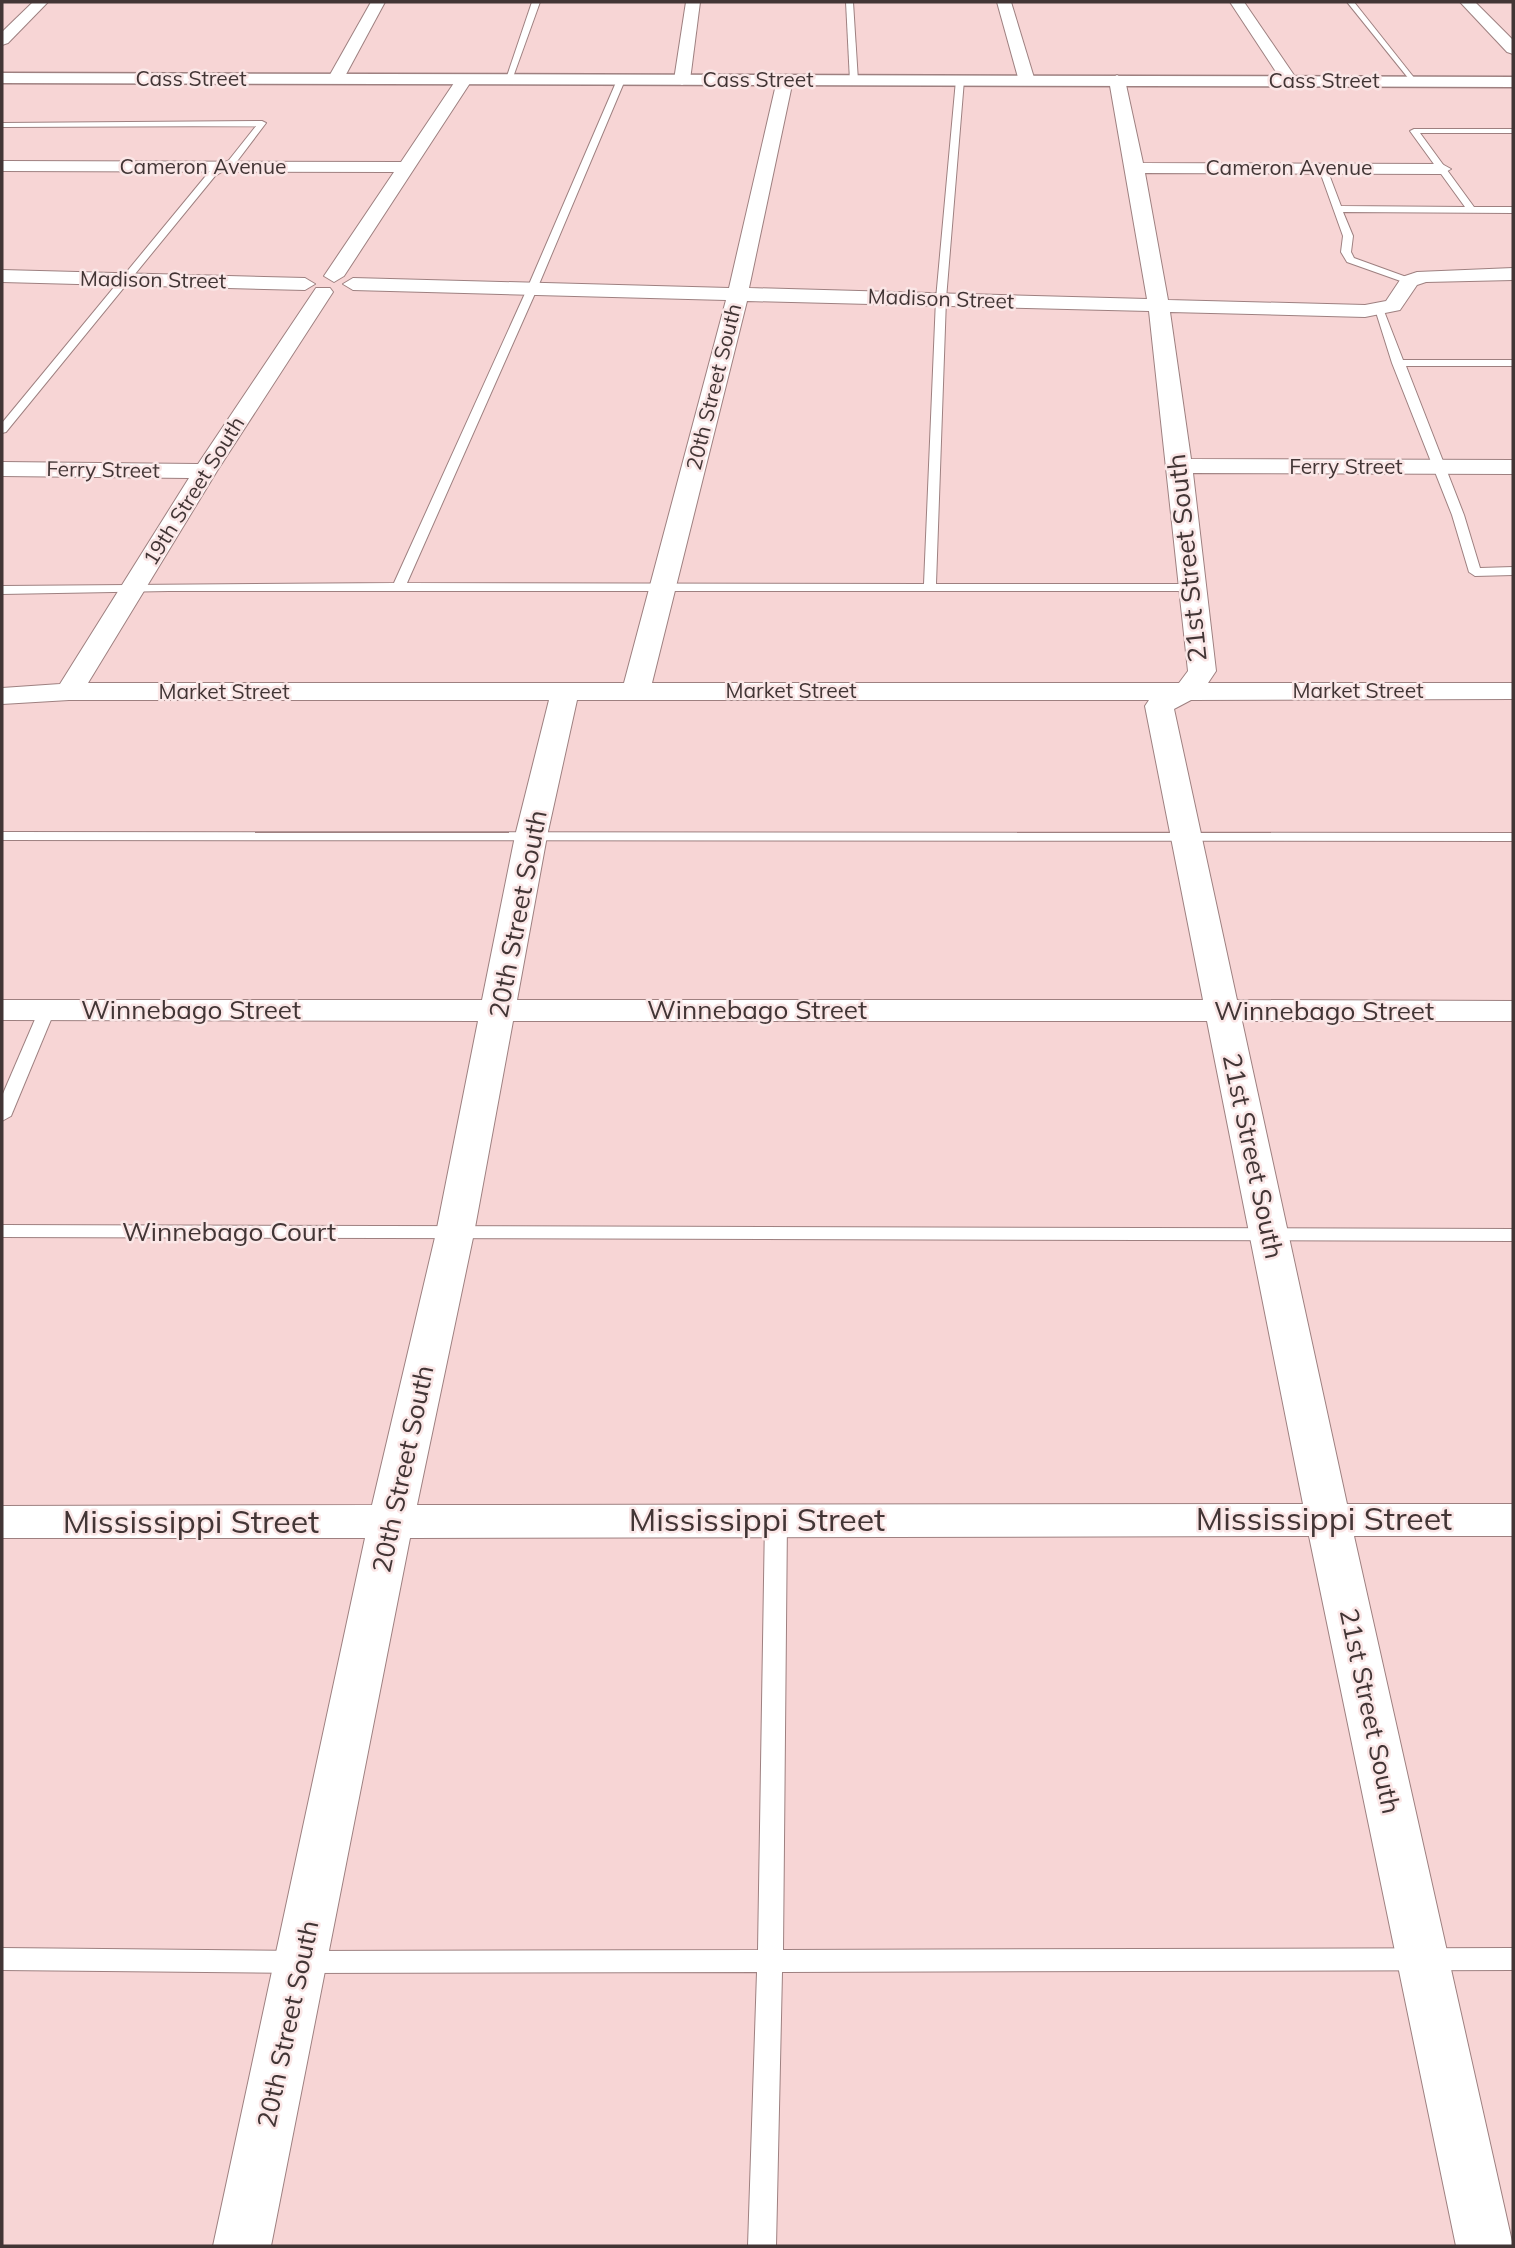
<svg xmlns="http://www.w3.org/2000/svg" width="1515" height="2248" viewBox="0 0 1515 2248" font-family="Mulish,sans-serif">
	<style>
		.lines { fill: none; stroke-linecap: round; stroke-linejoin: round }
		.service-casing { stroke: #9e8080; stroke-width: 2 }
		.minor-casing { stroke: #9e8080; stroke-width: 2 }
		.tertiary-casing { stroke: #9e8080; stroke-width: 3 }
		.service { fill: #fff; fill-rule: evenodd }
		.minor { fill: #fff; fill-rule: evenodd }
		.tertiary { fill: #fff; fill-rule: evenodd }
		.labels { text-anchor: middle; stroke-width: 5; stroke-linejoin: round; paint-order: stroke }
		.far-street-label { font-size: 21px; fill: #423535; stroke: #fae6e6 }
		.street-label { font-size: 26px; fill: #423535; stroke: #fae6e6 }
		.near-street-label { font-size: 32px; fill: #423535; stroke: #fae6e6 }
	</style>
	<rect width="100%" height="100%" fill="#f7d5d5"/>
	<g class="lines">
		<defs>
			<g id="service">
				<path d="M532 2H540L512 80 505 82Z"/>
				<path d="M846 2H853L858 81 854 83 850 81Z"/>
				<path d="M1347 2H1354L1419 84H1413Z"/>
				<path d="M621 78 625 80 537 289 407 583 924 584 936 299 956 80 960 78 964 80 946 299 936 584H1193L1197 585V591H169L2 594V586L394 583 527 289 617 80Z"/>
				<path d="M262 121 266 123 235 164 215 176 6 432 2 433V423L209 172 229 160 256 126 2 127V123Z"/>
				<path d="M1414 129H1513V133H1420L1474 207H1513V213L1343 212 1353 236 1351 252 1354 258 1412 279V283L1409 284 1347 262 1341 252 1343 236 1319 169 1323 166 1327 169 1341 206 1465 207 1410 131Z"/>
				<path d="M1375 309 1384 311 1403 360H1513V366H1406L1464 515 1480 568 1513 567V575L1475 576 1469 572 1452 515 1392 363Z"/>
				<path d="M2 832 1513 833V841L2 840Z"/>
				<path d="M47 1005 55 1010 11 1116 2 1121V1096L39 1010Z"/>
				<path d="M2 1225 1513 1229V1241L2 1237Z"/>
				<path d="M776 1511 783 1514 787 1519 783 1950 1513 1948V1970L782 1972 776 2246H748L757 1972 301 1973 2 1970V1948L301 1951 758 1950 765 1519 769 1514Z"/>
			</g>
			<g id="minor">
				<path d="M33 2H48L8 43 2 45V32Z"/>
				<path d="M371 2H385L343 80 341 83H329L327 80Z"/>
				<path d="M686 2H700L690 80 682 85 674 80Z"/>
				<path d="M997 2H1011L1035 81 1033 84H1021L1019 81Z"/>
				<path d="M1230 2H1244L1298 81 1296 84H1284Z"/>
				<path d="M1460 2H1475L1513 40V54L1507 52Z"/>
				<path d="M464 75 472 80 344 276 334 282 324 276 394 172 2 171V161L401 162 458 77Z"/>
				<path d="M785 75 793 80 749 288 1147 299 1109 80 1117 75 1125 80 1143 163 1442 164 1451 169 1442 174 1145 173 1168 300 1365 305 1386 301 1402 277 1417 272 1513 268V280L1426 282 1417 285 1400 310 1365 317 1170 312 1191 459 1513 460V474L1193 473 1216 671 1208 683H1513V699L1191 700 1174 709 1237 1000 1513 1001V1021H1242L1347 1504H1513V1536H1354L1513 2246H1456L1309 1536 410 1538 271 2246H213L365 1538H2V1506L372 1505 436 1233 478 1021 2 1020V1000H482L515 836 549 700H69L2 704V688L60 684 189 478 2 476V462L198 464 316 288H330L333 292 217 471 88 683H624L726 300 353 290 343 284 353 278 729 288 777 80ZM747 301 1149 311 1188 671 1179 683H652ZM577 700H1149L1145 706 1203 1000H517L547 836ZM513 1021H1207L1303 1504 417 1505 474 1233Z"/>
				<path d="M2 270 305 278 315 284 305 290 2 282Z"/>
			</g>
			<path id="tertiary" d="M2 73 1513 77V87L2 83Z"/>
		</defs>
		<!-- service casing -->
		<use href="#service" class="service-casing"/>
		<!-- minor casing -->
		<use href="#minor" class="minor-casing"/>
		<!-- tertiary casing -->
		<use href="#tertiary" class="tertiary-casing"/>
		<!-- service -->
		<use href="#service" class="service"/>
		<!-- minor -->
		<use href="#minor" class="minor"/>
		<!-- tertiary -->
		<use href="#tertiary" class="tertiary"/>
	</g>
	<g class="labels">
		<!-- far-street labels -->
		<g class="far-street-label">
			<text x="191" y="86">Cass Street</text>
			<text x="758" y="87">Cass Street</text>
			<text x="1324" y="88">Cass Street</text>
			<text x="203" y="174">Cameron Avenue</text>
			<text x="1289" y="175">Cameron Avenue</text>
			<text transform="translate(153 280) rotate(1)" y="7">Madison Street</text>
			<text transform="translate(941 299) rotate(2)" y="7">Madison Street</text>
			<text transform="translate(714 387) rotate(-76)" y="7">20th Street South</text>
			<text x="1346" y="474">Ferry Street</text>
			<text transform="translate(103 470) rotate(1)" y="7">Ferry Street</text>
			<text transform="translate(194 491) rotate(-58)" y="7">19th Street South</text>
			<text x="791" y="698">Market Street</text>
			<text x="1358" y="698">Market Street</text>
			<text x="224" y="699">Market Street</text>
		</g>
		<!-- street labels -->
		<g class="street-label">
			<text transform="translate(1187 558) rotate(-96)" y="9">21st Street South</text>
			<text transform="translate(518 914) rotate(-79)" y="9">20th Street South</text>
			<text x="191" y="1019">Winnebago Street</text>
			<text x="757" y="1019">Winnebago Street</text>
			<text x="1324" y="1020">Winnebago Street</text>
			<text transform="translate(1253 1156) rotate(78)" y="9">21st Street South</text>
			<text x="229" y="1241">Winnebago Court</text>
			<text transform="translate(403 1469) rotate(-78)" y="9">20th Street South</text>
			<text transform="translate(1370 1711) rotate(78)" y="9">21st Street South</text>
			<text transform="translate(288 2024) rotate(-78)" y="9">20th Street South</text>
		</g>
		<!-- near-street labels -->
		<g class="near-street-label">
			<text x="1324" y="1530">Mississippi Street</text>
			<text x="757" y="1531">Mississippi Street</text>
			<text x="191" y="1533">Mississippi Street</text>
		</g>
	</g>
	<!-- border -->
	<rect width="1515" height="2248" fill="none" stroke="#423535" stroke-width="7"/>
</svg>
